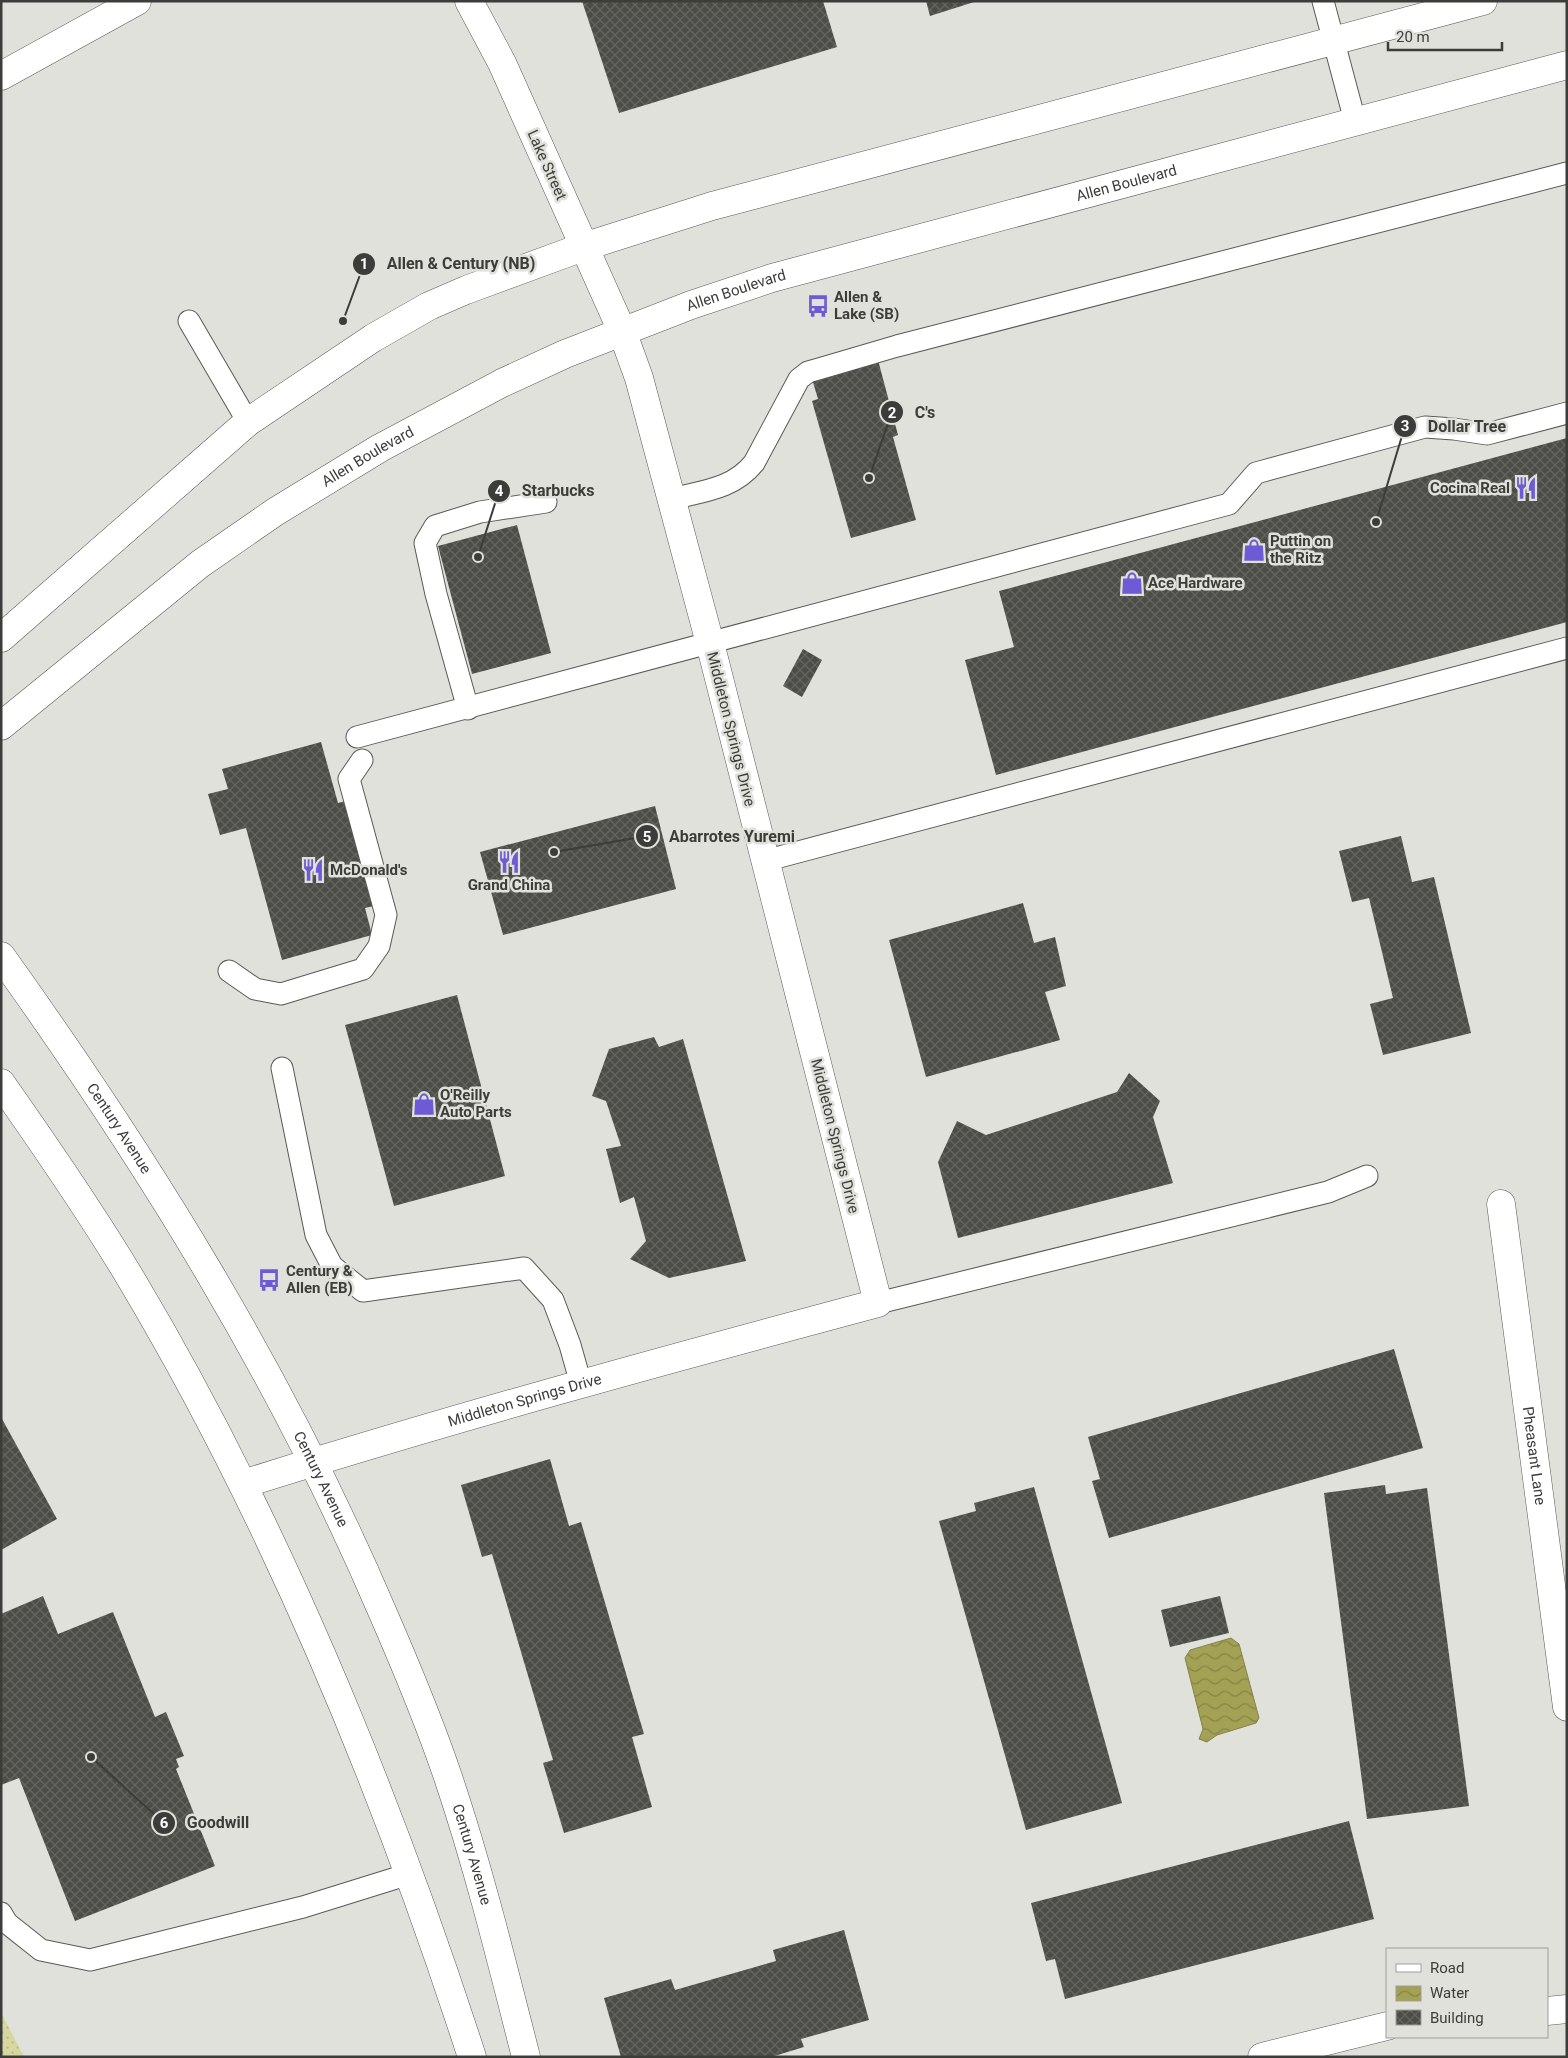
<svg xmlns="http://www.w3.org/2000/svg" width="1568" height="2058" viewBox="0 0 1568 2058" font-family="Roboto,sans-serif">
	<style>
		.grass { fill: url(#grass-dots) }
		.water { fill: url(#water-waves); stroke: #84834c }
		.building { fill: url(#building-cross-hatch) }
		.lines { fill: none; stroke-linecap: round; stroke-linejoin: round }
		.lane-casing { stroke: #5a5a55; stroke-width: 23 }
		.street-casing { stroke: #5a5a55; stroke-width: 29 }
		.secondary-casing { stroke: #5a5a55; stroke-width: 29 }
		.lane { stroke: #fff; stroke-width: 21 }
		.street { stroke: #fff; stroke-width: 28 }
		.secondary { stroke: #fff; stroke-width: 28 }
		.labels { text-anchor: middle; stroke-width: 5; stroke-linejoin: round; paint-order: stroke }
		.street-label { font-size: 15px; fill: #3c3c3a; stroke: #e0e1da }
		.poi-label { font-size: 15px; font-weight: bold; fill: #3c3c3a; stroke: #e0e1da; text-anchor: start }
		.leader { fill: none; stroke: #3c3c3a; stroke-width: 2 }
		.callout-dot { fill: #3c3c3a; stroke: #e0e1da; stroke-width: 2 }
		.mark-label { font-size: 15px; text-anchor: middle; font-weight: bold; fill: #fff }
		.callout-label { font-size: 16px; text-anchor: middle; font-weight: bold; fill: #3c3c3a; stroke: #e0e1da; stroke-width: 5; stroke-linejoin: round; paint-order: stroke }
	</style>
	<defs>
		<pattern id="grass-dots" width="8" height="8" patternUnits="userSpaceOnUse" patternTransform="scale(1.25)"><rect width="8" height="8" fill="#d7d7a0"/><path d="M2 2h.1M6 6h.1" fill="none" stroke="#b9b98b" stroke-width="1.8" stroke-linecap="round"/></pattern>
		<pattern id="water-waves" width="16" height="10" patternUnits="userSpaceOnUse" patternTransform="scale(1.25)"><rect width="16" height="10" fill="#a3a154"/><path d="M0 5q4-4 8 0t8 0" fill="none" stroke="#868447"/></pattern>
		<pattern id="building-cross-hatch" width="8" height="8" patternUnits="userSpaceOnUse" patternTransform="scale(1.25)"><rect width="8" height="8" fill="#4c4d47"/><path d="M0 0l8 8M0 8l8-8" fill="none" stroke="#646560"/></pattern>
	</defs>
	<rect width="100%" height="100%" fill="#e0e1da"/>
	<!-- grass -->
	<path class="grass" d="M1 2012 24 2057H1Z"/>
	<!-- water -->
	<path class="water" d="M1231 1638 1239 1644 1259 1718 1256 1723 1217 1735 1207 1742 1199 1739 1203 1729 1185 1658 1190 1650Z"/>
	<!-- building -->
	<g class="building">
		<path d="M582 1H823L837 47 619 113Z"/>
		<path d="M926 1H974V2L930 16Z"/>
		<path d="M878 360 898 435 893 437 916 520 851 538 812 401 818 399 812 379Z"/>
		<path d="M1567 438V622L996 775 965 660 1014 647 999 591Z"/>
		<path d="M517 525 551 653 472 674 438 546Z"/>
		<path d="M803 649 822 660 802 697 783 686Z"/>
		<path d="M321 742 338 803 349 800 378 905 365 908 372 935 282 960 246 828 220 835 208 794 228 789 222 769Z"/>
		<path d="M655 806 676 889 503 935 480 852Z"/>
		<path d="M1401 836 1412 882 1434 877 1471 1033 1383 1055 1370 1004 1393 998 1369 898 1352 902 1339 851Z"/>
		<path d="M1023 903 1034 943 1055 937 1066 986 1045 992 1060 1040 926 1077 889 940Z"/>
		<path d="M457 995 505 1176 394 1206 345 1025Z"/>
		<path d="M654 1037 659 1047 683 1039 746 1261 669 1278 630 1259 646 1241 634 1197 620 1203 606 1149 621 1146 606 1101 592 1096 609 1049Z"/>
		<path d="M1129 1073 1160 1101 1153 1117 1173 1183 958 1238 938 1162 957 1121 986 1135 1117 1092Z"/>
		<path d="M1394 1349 1423 1448 1109 1538 1092 1481 1100 1479 1088 1437Z"/>
		<path d="M1 1417 57 1519 1 1550Z"/>
		<path d="M550 1459 569 1526 581 1522 644 1734 632 1737 652 1807 564 1833 543 1763 553 1760 492 1554 482 1557 461 1485Z"/>
		<path d="M1385 1485 1386 1494 1427 1488 1469 1806 1367 1819 1324 1493Z"/>
		<path d="M1034 1487 1122 1803 1026 1830 939 1521 976 1511 974 1503Z"/>
		<path d="M43 1596 58 1634 113 1612 155 1717 166 1712 184 1756 176 1759 179 1767 176 1769 215 1866 75 1921 19 1778 1 1785V1614Z"/>
		<path d="M1220 1596 1229 1633 1170 1647 1161 1610Z"/>
		<path d="M1349 1821 1374 1919 1065 1999 1055 1959 1046 1961 1031 1903Z"/>
		<path d="M844 1930 869 2020 801 2039 804 2047 771 2057H621L604 1998 671 1979 675 1990 776 1961 773 1950Z"/>
	</g>
	<g class="lines">
		<defs>
			<g id="lane">
				<path d="M1323 1 1355 121"/>
				<path d="M189 321 248 422"/>
				<path d="M672 499C703 491 733 489 754 463L799 379 808 372 822 368 897 346 1567 173"/>
				<path d="M468 709 436 594 425 543 435 526 480 512 546 502"/>
				<path d="M357 737 1229 504 1256 473 1425 427 1454 429 1487 434 1567 413"/>
				<path d="M764 861 1567 648"/>
				<path d="M229 971 255 989 281 994 363 969 379 946 386 915 349 779 362 760"/>
				<path d="M282 1068 316 1235 332 1266 363 1291 524 1268 553 1300 570 1345 581 1384"/>
				<path d="M878 1303 1328 1192 1367 1176"/>
				<path d="M1 1913 7 1923 41 1950 90 1960 303 1907 409 1874"/>
			</g>
			<g id="street">
				<path d="M1 76 137 1"/>
				<path id="s1" d="M1501 1204 1567 1707"/>
				<path id="s2" d="M243 1484C453 1418 665 1360 878 1303L710 643 639 378 622 331 502 63 469 1"/>
				<path d="M1547 2011 1567 2009"/>
				<path d="M1262 2057 1387 2026"/>
			</g>
			<g id="secondary">
				<path d="M1 638 248 422 373 338 429 306 466 290 583 247 712 206 1483 1"/>
				<path id="s3" d="M1 726 200 564 275 512 380 448 502 383 565 354 691 305 772 278 1567 65"/>
				<path id="s4" d="M1 956C150 1164 281 1375 382 1611 406 1666 429 1721 448 1777 479 1869 502 1963 526 2057"/>
				<path d="M1 1083C46 1147 91 1212 131 1279 276 1522 385 1788 472 2057"/>
			</g>
		</defs>
		<!-- lane casing -->
		<use href="#lane" class="lane-casing"/>
		<!-- street casing -->
		<use href="#street" class="street-casing"/>
		<!-- secondary casing -->
		<use href="#secondary" class="secondary-casing"/>
		<!-- lane -->
		<use href="#lane" class="lane"/>
		<!-- street -->
		<use href="#street" class="street"/>
		<!-- secondary -->
		<use href="#secondary" class="secondary"/>
	</g>
	<!-- icons -->
	<defs>
		<symbol id="bus-bare" viewBox="-9 -9 18 18"><path d="M-5-6H5V4H4V6H2V4H-2V6H-4V4H-5ZM-3.5-4V0h7V-4ZM-3.5 1.2v1.5H-2V1.2ZM2 1.2v1.5H3.5V1.2Z" fill="#6d5bd5" stroke="#e0e1da" stroke-width="2.5" paint-order="stroke"/></symbol>
		<symbol id="restaurant-bare" viewBox="-9 -9 18 18"><path d="M-5-6h1v4h1v-4h1v4h1v-4h1v5L-1.5 .5V6h-2V.5L-5-1ZM5-6V6H3V1.5H1.5Q1.5-4 5-6Z" fill="#6d5bd5" stroke="#e0e1da" stroke-width="2.5" paint-order="stroke"/></symbol>
		<symbol id="shop-bare" viewBox="-9 -9 18 18"><path d="M-5-2.5h2.3a2.7 3.5 0 0 1 5.4 0H5L5.5 6h-11ZM-1.5-2.5h3a1.5 2.3 0 0 0-3 0Z" fill="#6d5bd5" stroke="#e0e1da" stroke-width="2.5" paint-order="stroke"/></symbol>
	</defs>
	<g fill-rule="evenodd">
		<use href="#bus-bare" x="802" y="290" width="32" height="32"/>
		<use href="#restaurant-bare" x="1510" y="472" width="32" height="32"/>
		<use href="#shop-bare" x="1238" y="534" width="32" height="32"/>
		<use href="#shop-bare" x="1116" y="567" width="32" height="32"/>
		<use href="#restaurant-bare" x="493" y="846" width="32" height="32"/>
		<use href="#restaurant-bare" x="297" y="854" width="32" height="32"/>
		<use href="#shop-bare" x="408" y="1088" width="32" height="32"/>
		<use href="#bus-bare" x="253" y="1264" width="32" height="32"/>
	</g>
	<g class="labels">
		<!-- street labels -->
		<g class="street-label">
			<text transform="translate(547 165) rotate(66)" y="5">Lake Street</text>
			<text dy="5" stroke="none"><textPath href="#s3" startOffset="1266">Allen Boulevard</textPath></text>
			<text dy="5" stroke="none"><textPath href="#s3" startOffset="861">Allen Boulevard</textPath></text>
			<text dy="5" stroke="none"><textPath href="#s3" startOffset="456">Allen Boulevard</textPath></text>
			<text transform="translate(731 729) rotate(76)" y="5">Middleton Springs Drive</text>
			<text dy="5" stroke="none"><textPath href="#s4" startOffset="209">Century Avenue</textPath></text>
			<text transform="translate(835 1136) rotate(76)" y="5">Middleton Springs Drive</text>
			<text dy="5" stroke="none"><textPath href="#s2" startOffset="294">Middleton Springs Drive</textPath></text>
			<text dy="5" stroke="none"><textPath href="#s1" startOffset="254">Pheasant Lane</textPath></text>
			<text dy="5" stroke="none"><textPath href="#s4" startOffset="614">Century Avenue</textPath></text>
			<text dy="5" stroke="none"><textPath href="#s4" startOffset="1019">Century Avenue</textPath></text>
		</g>
		<!-- poi labels -->
		<g class="poi-label">
			<text x="834" y="302">Allen &amp;<tspan x="834" dy="17">Lake (SB)</tspan></text>
			<text x="1510" y="493" text-anchor="end">Cocina Real</text>
			<text x="1270" y="546">Puttin on<tspan x="1270" dy="17">the Ritz</tspan></text>
			<text x="1148" y="588">Ace Hardware</text>
			<text x="330" y="875">McDonald's</text>
			<text x="509" y="890" text-anchor="middle">Grand China</text>
			<text x="440" y="1100">O'Reilly<tspan x="440" dy="17">Auto Parts</tspan></text>
			<text x="286" y="1276">Century &amp;<tspan x="286" dy="17">Allen (EB)</tspan></text>
		</g>
	</g>
	<!-- callouts -->
	<path class="leader" d="M343 321L364 264M869 478L892 412M1376 522L1405 426M478 557L499 491M554 852L647 836M91 1757L164 1823"/>
	<g class="callout-dot">
		<circle cx="343" cy="321" r="5"/>
		<circle cx="869" cy="478" r="5"/>
		<circle cx="1376" cy="522" r="5"/>
		<circle cx="478" cy="557" r="5"/>
		<circle cx="554" cy="852" r="5"/>
		<circle cx="91" cy="1757" r="5"/>
		<circle cx="364" cy="264" r="12"/>
		<circle cx="892" cy="412" r="12"/>
		<circle cx="1405" cy="426" r="12"/>
		<circle cx="499" cy="491" r="12"/>
		<circle cx="647" cy="836" r="12"/>
		<circle cx="164" cy="1823" r="12"/>
	</g>
	<g class="mark-label">
		<text x="364" y="269">1</text>
		<text x="892" y="418">2</text>
		<text x="1405" y="431">3</text>
		<text x="499" y="496">4</text>
		<text x="647" y="842">5</text>
		<text x="164" y="1828">6</text>
	</g>
	<g class="callout-label">
		<text x="461" y="269">Allen &amp; Century (NB)</text>
		<text x="925" y="418">C's</text>
		<text x="1467" y="432">Dollar Tree</text>
		<text x="558" y="496">Starbucks</text>
		<text x="732" y="842">Abarrotes Yuremi</text>
		<text x="218" y="1828">Goodwill</text>
	</g>
	<!-- border -->
	<rect width="1568" height="2058" fill="none" stroke="#3c3c3a" stroke-width="5"/>
	<!-- legend -->
	<rect x="1386" y="1948" width="162" height="90" fill="#e0e1da" stroke="#9e9f9a"/>
	<rect x="1396" y="1964" width="25" height="8" fill="#ffffff" stroke="#9e9f9a"/>
	<text x="1430" y="1973" font-size="15" fill="#3c3c3a">Road</text>
	<rect x="1396" y="1986" width="25" height="15" fill="url(#water-waves)" stroke="#9e9f9a"/>
	<text x="1430" y="1998" font-size="15" fill="#3c3c3a">Water</text>
	<rect x="1396" y="2010" width="25" height="15" fill="url(#building-cross-hatch)" stroke="#9e9f9a"/>
	<text x="1430" y="2023" font-size="15" fill="#3c3c3a">Building</text>
	<!-- scale -->
	<path d="M1388 42v8h114v-8" fill="none" stroke="#3c3c3a" stroke-width="2.5"/>
	<text x="1396" y="42" font-size="15" fill="#3c3c3a" stroke="#e0e1da" stroke-width="4" paint-order="stroke">20 m</text>
</svg>
